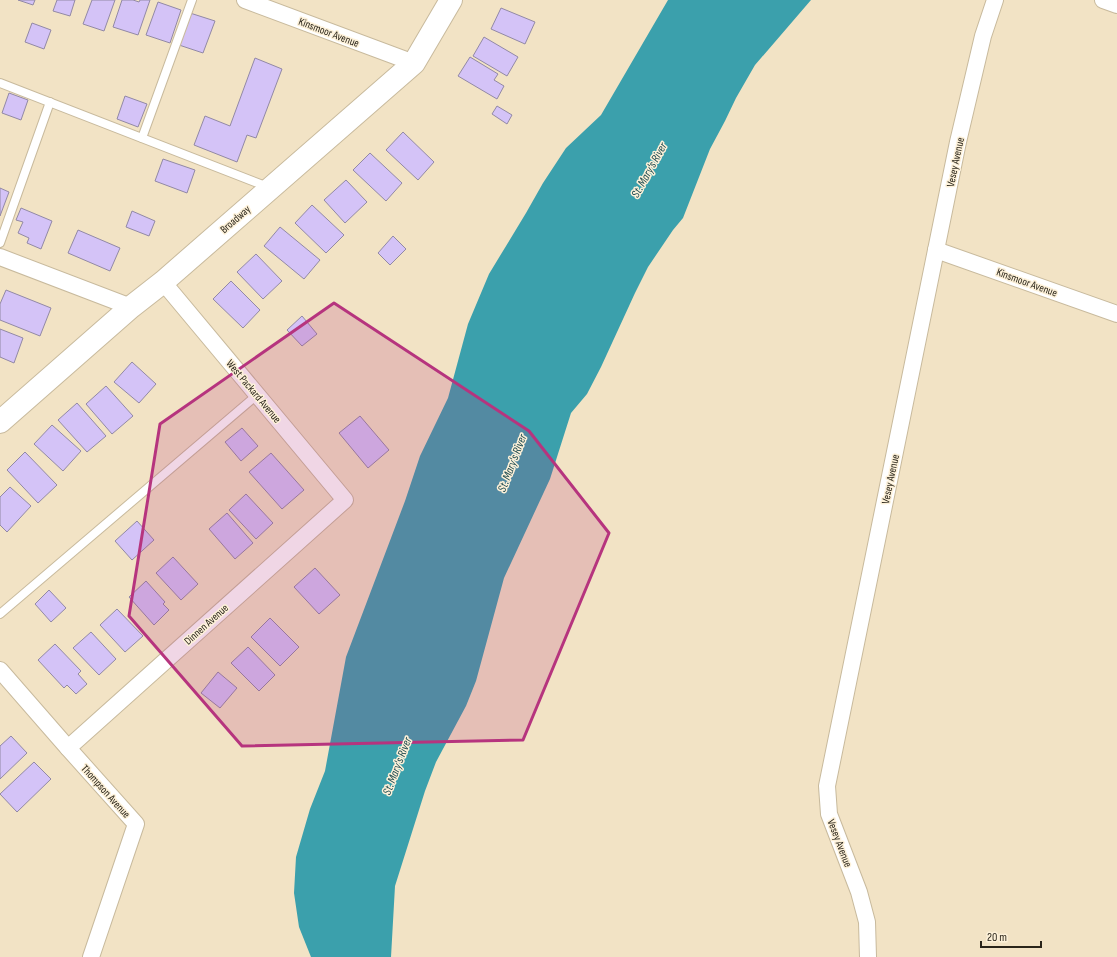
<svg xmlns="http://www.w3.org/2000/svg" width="1117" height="957" viewBox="0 0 1117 957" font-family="'Sofia Sans Condensed',sans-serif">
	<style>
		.water { fill: #3ba0ac }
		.building { fill: #d4c3f7; stroke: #9289a5 }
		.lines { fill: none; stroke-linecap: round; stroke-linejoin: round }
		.lane-casing { stroke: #c8ba9d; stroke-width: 10 }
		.street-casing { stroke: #c8ba9d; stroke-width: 18 }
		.secondary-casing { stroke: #c8ba9d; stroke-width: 24 }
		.lane { stroke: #fff; stroke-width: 8 }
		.street { stroke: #fff; stroke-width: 16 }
		.secondary { stroke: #fff; stroke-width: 22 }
		.marked { fill: #b6347e; fill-opacity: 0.2; stroke: #b6347e; stroke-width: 3; stroke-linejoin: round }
		.labels { text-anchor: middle; stroke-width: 3; stroke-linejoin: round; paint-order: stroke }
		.street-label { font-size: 11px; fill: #2a251a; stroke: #fdf1d9 }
		.water-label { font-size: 12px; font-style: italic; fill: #1f4b50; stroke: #fdf1d9 }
	</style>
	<rect width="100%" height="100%" fill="#f2e3c5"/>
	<!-- water -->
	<path class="water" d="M668 0H811L755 65 736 98 725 121 710 149 683 218 673 230 648 267 635 293 601 367 587 394 571 413 550 479 504 578 476 681 466 706 436 762 425 791 395 886 391 957H311L299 927 294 893 296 857 310 809 325 771 346 657 405 501 420 456 448 398 468 324 489 274 526 213 543 183 566 148 601 115Z"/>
	<!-- building -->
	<g class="building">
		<path d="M18 0H35L33 5Z"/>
		<path d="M57 0H75L70 16 53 11Z"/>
		<path d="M92 0H115L104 31 83 24Z"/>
		<path d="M122 0H133L139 2 140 0H150L138 35 113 27Z"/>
		<path d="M158 2 181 10 170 43 146 35Z"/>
		<path d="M501 8 535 22 525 44 491 29Z"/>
		<path d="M190 13 215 21 203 53 179 45Z"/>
		<path d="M32 23 51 30 44 49 25 42Z"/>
		<path d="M484 37 518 57 507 76 473 56Z"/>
		<path d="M470 57 498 74 494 80 504 86 497 99 458 76Z"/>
		<path d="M255 58 282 69 256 138 247 135 237 162 194 145 205 116 230 126Z"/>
		<path d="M9 93 28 100 21 120 2 113Z"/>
		<path d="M125 96 147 104 138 127 117 119Z"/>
		<path d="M497 106 512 115 507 124 492 114Z"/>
		<path d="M403 132 434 162 418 180 386 150Z"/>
		<path d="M370 153 402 183 386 201 353 170Z"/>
		<path d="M163 159 195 170 187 193 155 181Z"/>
		<path d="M346 180 367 202 345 223 324 200Z"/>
		<path d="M0 188 9 192 0 216Z"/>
		<path d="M312 205 344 235 326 253 295 223Z"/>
		<path d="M21 208 52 221 41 249 27 243 29 238 18 233 23 222 16 220Z"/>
		<path d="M132 211 155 221 149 236 126 227Z"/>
		<path d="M280 227 320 260 304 279 264 246Z"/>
		<path d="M78 230 120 248 110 271 68 253Z"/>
		<path d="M393 236 406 249 390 265 378 253Z"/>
		<path d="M256 254 282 281 263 299 237 272Z"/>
		<path d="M231 281 260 310 243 328 213 299Z"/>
		<path d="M6 290 51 308 40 336 0 320V304Z"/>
		<path d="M302 316 317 334 302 346 287 330Z"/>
		<path d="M0 329 23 338 14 363 0 357Z"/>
		<path d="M132 362 156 384 139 403 114 382Z"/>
		<path d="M106 386 133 416 112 434 86 404Z"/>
		<path d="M77 403 106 436 87 452 58 420Z"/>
		<path d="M360 416 389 450 368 468 339 433Z"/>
		<path d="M52 425 81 451 63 471 34 444Z"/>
		<path d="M242 428 258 446 241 461 225 442Z"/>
		<path d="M25 452 57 485 38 503 7 470Z"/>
		<path d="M271 453 304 490 282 509 249 472Z"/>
		<path d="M10 487 31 506 7 532 0 525V497Z"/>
		<path d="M246 494 273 523 256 539 229 510Z"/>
		<path d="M227 513 253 543 235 559 209 529Z"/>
		<path d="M137 521 154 540 132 560 115 541Z"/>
		<path d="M173 557 198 584 181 600 156 573Z"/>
		<path d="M315 568 340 595 319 614 294 587Z"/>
		<path d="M146 581 165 602 163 604 169 610 154 625 129 597Z"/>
		<path d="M49 590 66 608 51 622 35 604Z"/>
		<path d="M117 609 143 636 125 652 100 625Z"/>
		<path d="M270 618 299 647 280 666 251 637Z"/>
		<path d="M91 632 116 659 99 675 73 648Z"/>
		<path d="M55 644 81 671 78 674 87 684 76 694 67 685 64 688 38 660Z"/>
		<path d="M248 647 275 675 259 691 231 663Z"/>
		<path d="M218 672 237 688 220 708 201 693Z"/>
		<path d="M11 736 27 753 0 779V746Z"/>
		<path d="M34 762 51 779 17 812 0 794Z"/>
	</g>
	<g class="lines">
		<defs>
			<g id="lane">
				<path d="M0 83 268 187"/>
				<path d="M142 138 192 0"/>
				<path d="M0 243 50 102"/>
				<path d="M0 614 257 395"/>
			</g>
			<g id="street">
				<path d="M245 0 414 63"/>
				<path d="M1103 0 1117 5"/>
				<path d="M936 250 1117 314"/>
				<path d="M0 257 131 307"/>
				<path d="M0 670 68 748 136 824 91 957"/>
				<path d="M68 748 345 500 163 282"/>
				<path d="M868 957 867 922 859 892 829 814 827 786 958 142 983 36 995 0"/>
			</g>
			<path id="secondary" d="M0 422 131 307 163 282 414 63 451 0"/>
		</defs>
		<!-- lane casing -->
		<use href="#lane" class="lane-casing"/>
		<!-- street casing -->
		<use href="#street" class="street-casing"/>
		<!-- secondary casing -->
		<use href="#secondary" class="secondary-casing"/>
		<!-- lane -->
		<use href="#lane" class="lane"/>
		<!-- street -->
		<use href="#street" class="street"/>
		<!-- secondary -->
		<use href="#secondary" class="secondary"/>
	</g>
	<!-- marked area -->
	<path class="marked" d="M334 303 529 431 609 533 523 740 242 746 129 616 160 424Z"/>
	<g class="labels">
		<!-- street labels -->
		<g class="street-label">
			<text transform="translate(329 32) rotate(21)" y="4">Kinsmoor Avenue</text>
			<text transform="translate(955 162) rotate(-78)" y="4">Vesey Avenue</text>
			<text transform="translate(235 219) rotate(-41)" y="4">Broadway</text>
			<text transform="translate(1027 282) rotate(20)" y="4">Kinsmoor Avenue</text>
			<text transform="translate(254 391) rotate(50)" y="4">West Packard Avenue</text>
			<text transform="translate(890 479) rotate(-78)" y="4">Vesey Avenue</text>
			<text transform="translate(206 624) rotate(-42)" y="4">Dinnen Avenue</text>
			<text transform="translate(106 791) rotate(48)" y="4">Thompson Avenue</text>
			<text transform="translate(840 843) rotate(69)" y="4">Vesey Avenue</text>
		</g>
		<!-- water labels -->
		<g class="water-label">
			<text transform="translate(649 170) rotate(-61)" y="4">St. Mary's River</text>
			<text transform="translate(512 463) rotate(-69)" y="4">St. Mary's River</text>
			<text transform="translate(397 766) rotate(-69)" y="4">St. Mary's River</text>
		</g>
	</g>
	<!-- scale -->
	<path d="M981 941v6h60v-6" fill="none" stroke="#2a251a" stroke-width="2"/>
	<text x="987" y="941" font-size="12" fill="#2a251a" stroke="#fdf1d9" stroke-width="3" paint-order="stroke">20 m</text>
</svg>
